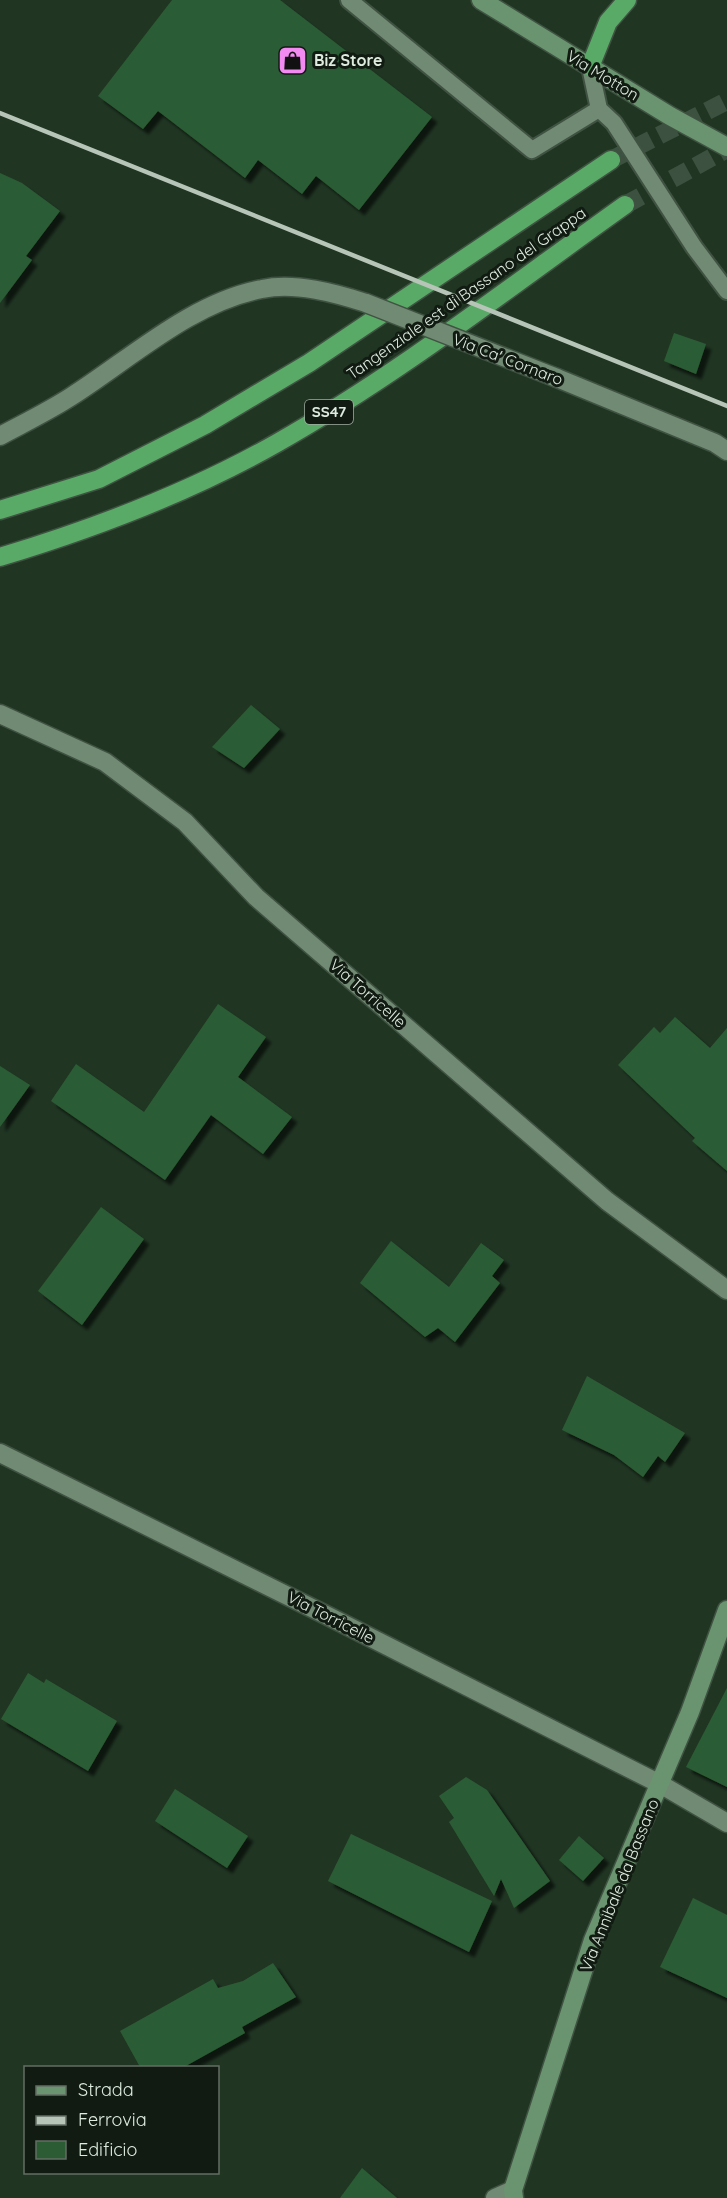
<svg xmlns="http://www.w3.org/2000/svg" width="727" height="2198" viewBox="0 0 727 2198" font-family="Quicksand,sans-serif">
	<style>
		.building { fill: #2c5c34; filter: url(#shadow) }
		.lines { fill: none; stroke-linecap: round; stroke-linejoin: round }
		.highway-tunnel { stroke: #3c513f; stroke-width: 18; stroke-dasharray: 18 9; stroke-linecap: butt }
		.lane-casing { stroke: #405343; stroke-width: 20 }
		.street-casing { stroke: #405343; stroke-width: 21 }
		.secondary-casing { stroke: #405343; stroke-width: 21 }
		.highway-casing { stroke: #405343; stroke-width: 21 }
		.lane { stroke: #718a73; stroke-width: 16 }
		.street { stroke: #718a73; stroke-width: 18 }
		.secondary { stroke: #6a946f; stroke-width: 18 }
		.highway { stroke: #5aaa67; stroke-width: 18 }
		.rail { stroke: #b6c5b7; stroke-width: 4.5 }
		.street-bridge-casing { stroke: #405343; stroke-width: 21; stroke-linecap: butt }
		.street-bridge { stroke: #718a73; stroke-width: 18 }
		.labels { text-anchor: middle; stroke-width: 6; stroke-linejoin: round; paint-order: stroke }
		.shield { fill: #111b12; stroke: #a0ada2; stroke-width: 1.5 }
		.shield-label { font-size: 15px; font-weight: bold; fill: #deebdf }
		.poi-label { font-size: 16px; font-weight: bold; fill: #deebdf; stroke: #111b12; text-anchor: start }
		.street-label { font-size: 16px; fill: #deebdf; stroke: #111b12 }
	</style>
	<defs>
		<filter id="shadow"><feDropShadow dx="5.5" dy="5.5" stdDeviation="1.5" flood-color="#0009"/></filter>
	</defs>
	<rect width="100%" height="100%" fill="#203623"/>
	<!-- building -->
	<g class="building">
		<path d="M172 0H280L432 117 359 210 316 176 302 194 258 160 245 178 158 111 143 129 98 96Z"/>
		<path d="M0 173 22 183 60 211 26 256 32 260 0 303Z"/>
		<path d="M674 333 706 344 696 374 664 361Z"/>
		<path d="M251 705 280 729 244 768 212 747Z"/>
		<path d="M218 1004 266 1037 238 1077 292 1117 263 1154 211 1115 165 1180 51 1101 76 1064 144 1112Z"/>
		<path d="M675 1017 710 1048 727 1028V1171L692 1141 695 1138 618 1065 654 1027 660 1033Z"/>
		<path d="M0 1066 30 1085 0 1127Z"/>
		<path d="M101 1207 144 1239 82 1325 38 1291Z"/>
		<path d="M391 1241 449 1287 481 1243 504 1260 492 1276 500 1283 455 1342 438 1328 425 1337 360 1283Z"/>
		<path d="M587 1376 685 1433 665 1462 658 1456 643 1477 614 1455 562 1430Z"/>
		<path d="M28 1673 44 1683 46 1679 117 1721 88 1771 1 1719Z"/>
		<path d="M727 1688V1787L686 1767Z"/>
		<path d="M466 1777 487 1790 550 1881 514 1908 501 1879 494 1896 449 1822 454 1818 439 1796Z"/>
		<path d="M175 1789 248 1836 227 1868 155 1821Z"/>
		<path d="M351 1834 492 1901 469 1952 328 1881Z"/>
		<path d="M579 1836 604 1858 583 1881 559 1860Z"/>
		<path d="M693 1898 727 1915V1998L660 1967Z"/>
		<path d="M273 1963 296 1997 242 2027 245 2033 184 2067H140L120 2031 213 1979 218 1988 243 1981Z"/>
		<path d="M362 2168 397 2198H340Z"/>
	</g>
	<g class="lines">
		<!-- highway-tunnel -->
		<g class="highway-tunnel">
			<path d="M611 160 727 101"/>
			<path d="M625 205 727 149"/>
		</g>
		<defs>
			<g id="lane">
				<path d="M349 0 532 150 599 109"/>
				<path d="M590 67 599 109 614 123 694 247 727 291"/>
			</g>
			<g id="street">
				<path d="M557 378 715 443 727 451"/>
				<path d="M0 436C24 423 49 411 72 396 130 359 192 302 262 289 295 282 335 293 366 303"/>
				<path d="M0 714 105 762 185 822 256 897 607 1201 727 1290"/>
				<path d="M0 1453 324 1614 660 1784 727 1823"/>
				<path d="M495 2198 513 2190"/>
			</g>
			<g id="secondary">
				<path d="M481 0 670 116 727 147"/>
				<path d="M514 2198 513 2190 593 1940 690 1712 727 1610"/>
			</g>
			<g id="highway">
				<path d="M590 67 608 22 627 0"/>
				<path d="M0 510 99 479 205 425 309 363 611 160"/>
				<path d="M0 557C96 528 189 493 277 443 399 374 511 286 625 205"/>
			</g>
		</defs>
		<!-- lane casing -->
		<use href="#lane" class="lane-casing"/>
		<!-- street casing -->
		<use href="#street" class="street-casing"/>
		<!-- secondary casing -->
		<use href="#secondary" class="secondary-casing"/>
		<!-- highway casing -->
		<use href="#highway" class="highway-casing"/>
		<!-- lane -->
		<use href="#lane" class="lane"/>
		<!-- street -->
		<use href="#street" class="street"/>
		<!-- secondary -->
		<use href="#secondary" class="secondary"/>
		<!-- highway -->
		<use href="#highway" class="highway"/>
		<!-- rail -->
		<path class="rail" d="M0 113 727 406"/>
		<defs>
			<path id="street-bridge" d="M366 303 557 378"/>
		</defs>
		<!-- street-bridge casing -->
		<use href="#street-bridge" class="street-bridge-casing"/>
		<!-- street-bridge -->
		<use href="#street-bridge" class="street-bridge"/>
	</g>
	<!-- icons -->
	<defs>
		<symbol id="shop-square" viewBox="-11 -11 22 22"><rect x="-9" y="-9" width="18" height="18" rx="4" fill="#f38af1" stroke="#111b12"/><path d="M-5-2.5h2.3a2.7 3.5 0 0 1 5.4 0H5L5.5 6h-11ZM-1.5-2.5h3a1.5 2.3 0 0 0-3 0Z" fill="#111"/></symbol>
	</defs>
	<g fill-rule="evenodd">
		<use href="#shop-square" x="276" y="44" width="33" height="33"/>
	</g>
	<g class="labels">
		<!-- shield labels -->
		<rect class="shield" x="305" y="400" width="48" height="24" rx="4.5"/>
		<g class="shield-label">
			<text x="329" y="417">SS47</text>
		</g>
		<!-- poi labels -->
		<g class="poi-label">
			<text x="314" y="66">Biz Store</text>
		</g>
		<!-- street labels -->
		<g class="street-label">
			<text transform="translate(603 75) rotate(31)" y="6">Via Motton</text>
			<text transform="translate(466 293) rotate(-35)" y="6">Tangenziale est di Bassano del Grappa</text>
			<text transform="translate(508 359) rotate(21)" y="6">Via Ca' Cornaro</text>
			<text transform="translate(368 993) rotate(41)" y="6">Via Torricelle</text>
			<text transform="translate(331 1617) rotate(27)" y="6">Via Torricelle</text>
			<text transform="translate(619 1885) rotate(-68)" y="6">Via Annibale da Bassano</text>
		</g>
	</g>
	<!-- legend -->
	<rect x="24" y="2066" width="195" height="108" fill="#111b12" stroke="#636e64" stroke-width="1.5"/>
	<rect x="36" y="2086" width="30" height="9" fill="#6a946f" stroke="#636e64" stroke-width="1.5"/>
	<text x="78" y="2096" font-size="18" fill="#deebdf">Strada</text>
	<rect x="36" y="2116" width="30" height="9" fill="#b6c5b7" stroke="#636e64" stroke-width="1.5"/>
	<text x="78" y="2126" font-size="18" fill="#deebdf">Ferrovia</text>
	<rect x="36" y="2141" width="30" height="18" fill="#2c5c34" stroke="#636e64" stroke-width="1.5"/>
	<text x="78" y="2156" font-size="18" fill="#deebdf">Edificio</text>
</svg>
